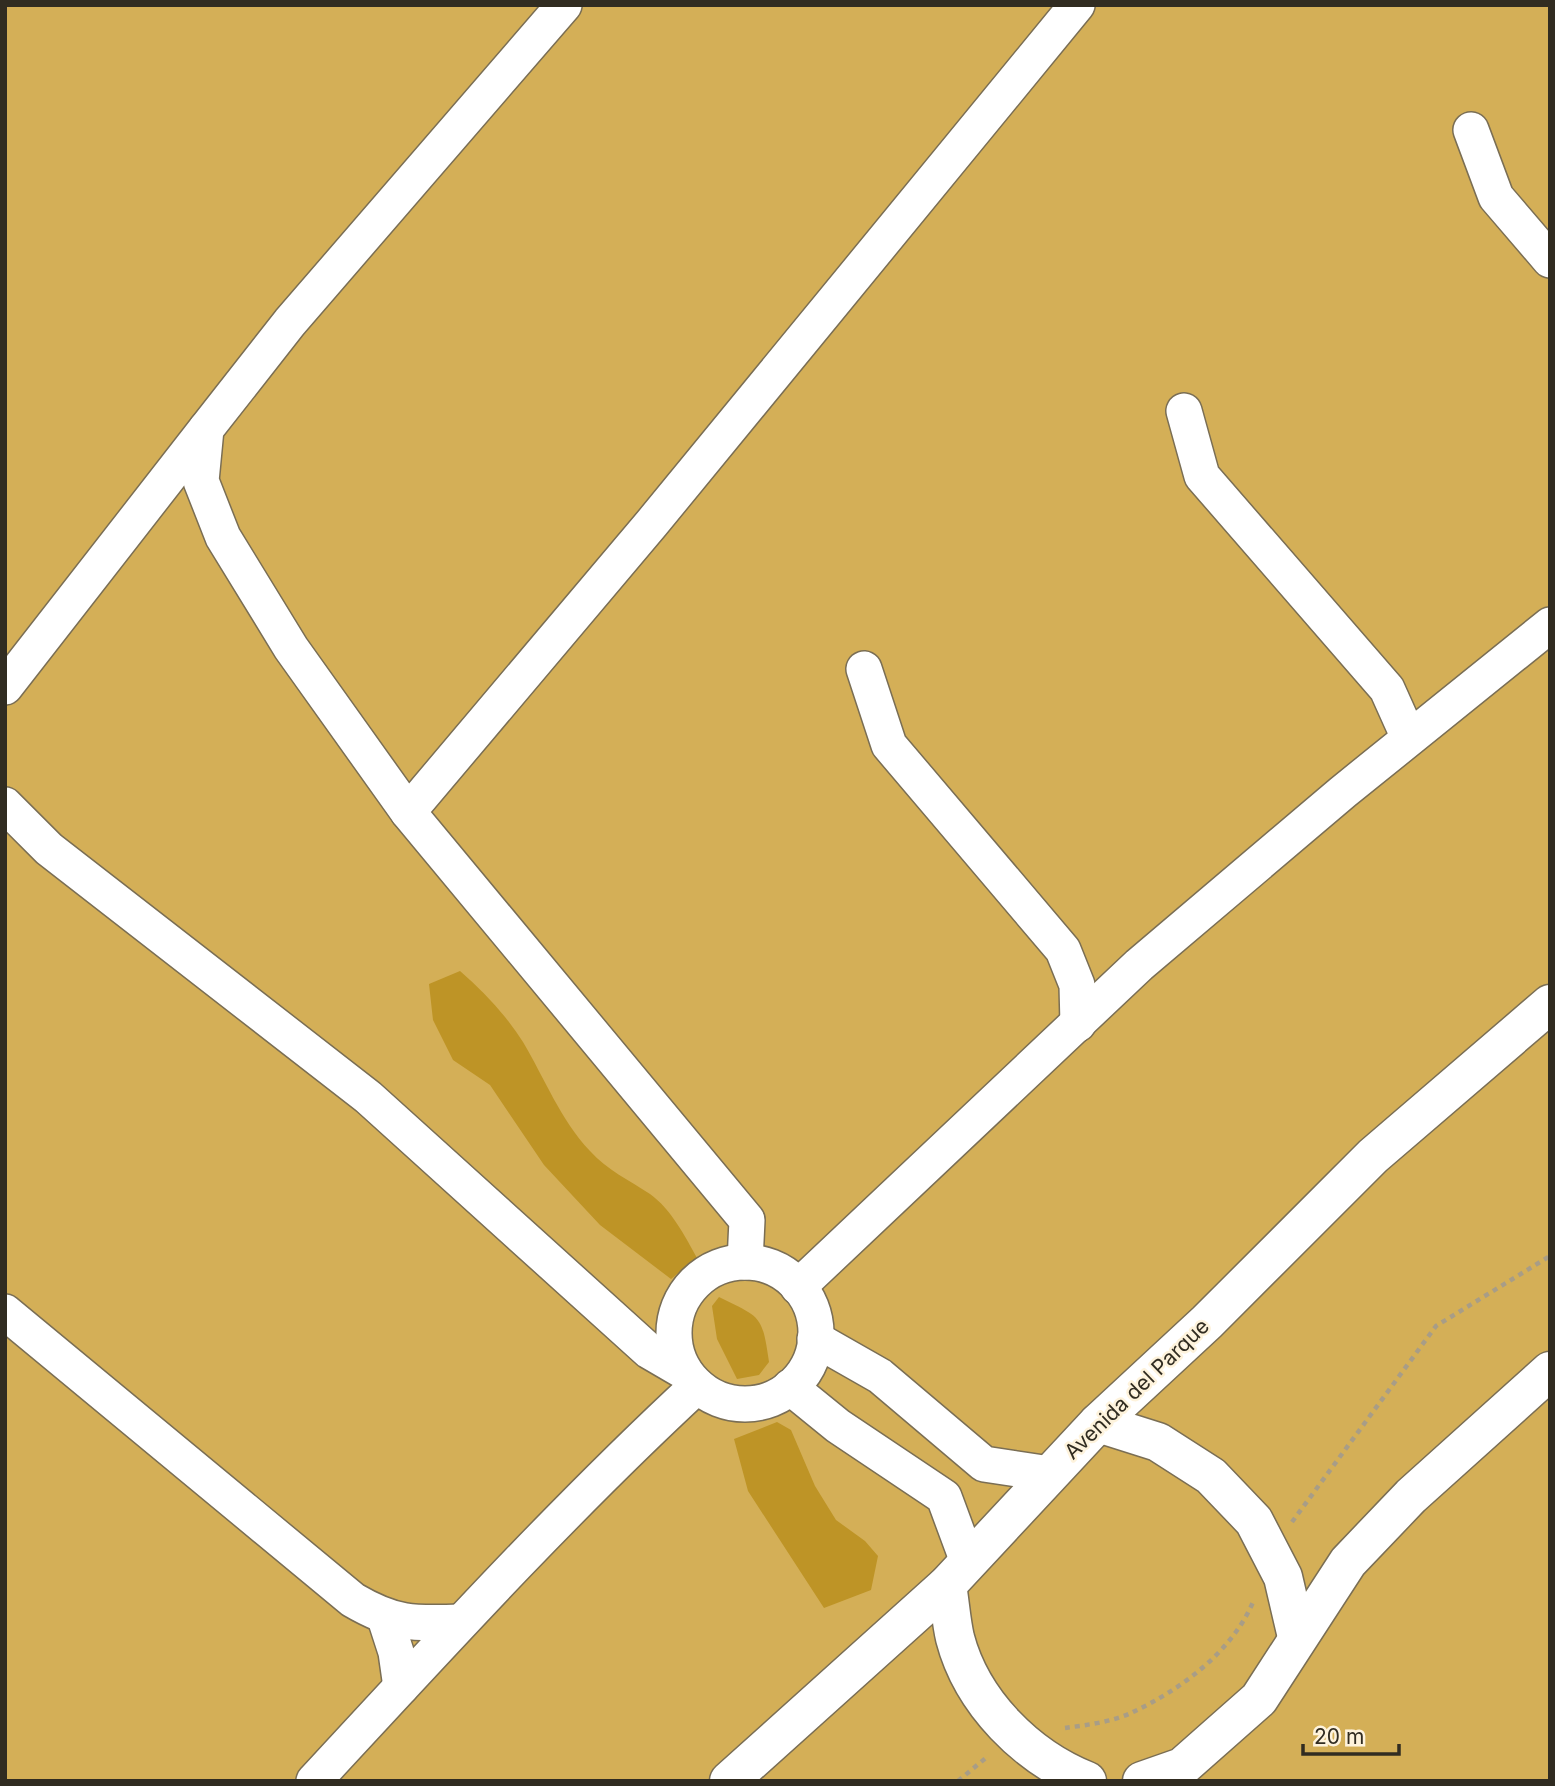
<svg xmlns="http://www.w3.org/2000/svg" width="1555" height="1786" viewBox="0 0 1555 1786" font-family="Inter,sans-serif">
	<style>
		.green { fill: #d4af57 }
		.water { fill: #be9426 }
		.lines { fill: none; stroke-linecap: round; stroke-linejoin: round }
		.minor-casing { stroke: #7a6e54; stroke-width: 38 }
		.major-casing { stroke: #7a6e54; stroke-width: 41 }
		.path { stroke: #a89d87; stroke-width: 4.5; stroke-dasharray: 5 5; stroke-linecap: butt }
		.minor { stroke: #fff; stroke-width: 35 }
		.major { stroke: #fff; stroke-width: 38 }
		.labels { text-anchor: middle; stroke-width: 5; stroke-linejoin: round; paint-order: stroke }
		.street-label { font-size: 21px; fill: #312c21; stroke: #fef3dc }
	</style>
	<rect width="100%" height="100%" fill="#f3e5c8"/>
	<!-- green -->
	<rect class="green" x="5" y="5" width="1545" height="1776"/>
	<!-- water -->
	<g class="water">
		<path d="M460 971C484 992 506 1015 523 1042 545 1079 560 1119 590 1151 607 1170 629 1180 650 1194 671 1209 685 1236 697 1258L671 1279 600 1225 544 1165 490 1085 453 1060 433 1020 429 984Z"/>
		<path d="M719 1297C761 1318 762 1314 769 1362L759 1375 737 1379 717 1339 712 1306Z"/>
		<path d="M777 1422 791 1430 815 1486 836 1520 865 1541 878 1556 871 1590 824 1608 748 1491 734 1439Z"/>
	</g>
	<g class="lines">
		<defs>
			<g id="minor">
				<path d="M564 5 290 322 206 429 201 481 223 537 291 648 408 812 747 1220 745 1262"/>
				<path d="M1471 130 1496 197 1550 260"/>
				<path d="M1184 411 1202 476 1387 689 1409 738"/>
				<path d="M864 669 889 745 1063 950 1077 985 1078 1024"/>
				<path d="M5 687 206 429"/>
				<path d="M5 805 49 849 368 1097 649 1351 685 1372"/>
				<path d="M408 812 652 523 1077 5"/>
				<circle cx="745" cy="1333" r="71"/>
				<path d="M798 1287 1139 965 1343 792 1550 625"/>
				<path d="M5 1312 353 1600C394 1624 413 1624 460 1622"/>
				<path d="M815 1339 880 1376 984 1464 1050 1474"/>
				<path d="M790 1387 838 1426 944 1497 968 1562"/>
				<path d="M385 1618 396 1652 401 1687"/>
				<path d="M314 1781C439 1646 562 1511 697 1386"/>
			</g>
			<g id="major">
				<path d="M1098 1423 1158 1442 1211 1476 1254 1521 1283 1577 1297 1637"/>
				<path d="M947 1585C950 1602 951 1621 955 1638 972 1703 1027 1757 1087 1781"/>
				<path d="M729 1781 947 1585 1098 1423 1207 1322 1373 1156 1550 1004"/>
				<path d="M1142 1781 1182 1767 1259 1699 1348 1562 1411 1496 1550 1371"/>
			</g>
		</defs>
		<!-- minor casing -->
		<use href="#minor" class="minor-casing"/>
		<!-- major casing -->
		<use href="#major" class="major-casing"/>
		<!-- path -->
		<g class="path">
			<path d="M1292 1522 1436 1326 1550 1256"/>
			<path d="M1065 1728C1086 1725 1113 1722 1133 1712 1180 1690 1232 1652 1253 1602"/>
			<path d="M958 1781 987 1757"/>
		</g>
		<!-- minor -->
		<use href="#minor" class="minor"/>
		<!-- major -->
		<use href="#major" class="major"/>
	</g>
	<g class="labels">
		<!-- street labels -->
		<g class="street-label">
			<text transform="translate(1137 1389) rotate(-44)" y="7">Avenida del Parque</text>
		</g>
	</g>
	<!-- border -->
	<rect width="1555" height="1786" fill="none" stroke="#312c21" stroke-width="14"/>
	<!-- scale -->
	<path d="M1303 1744v10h96v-10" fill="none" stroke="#312c21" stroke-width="3.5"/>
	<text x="1314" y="1744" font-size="21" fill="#312c21" stroke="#fef3dc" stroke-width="5" paint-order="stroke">20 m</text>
</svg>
